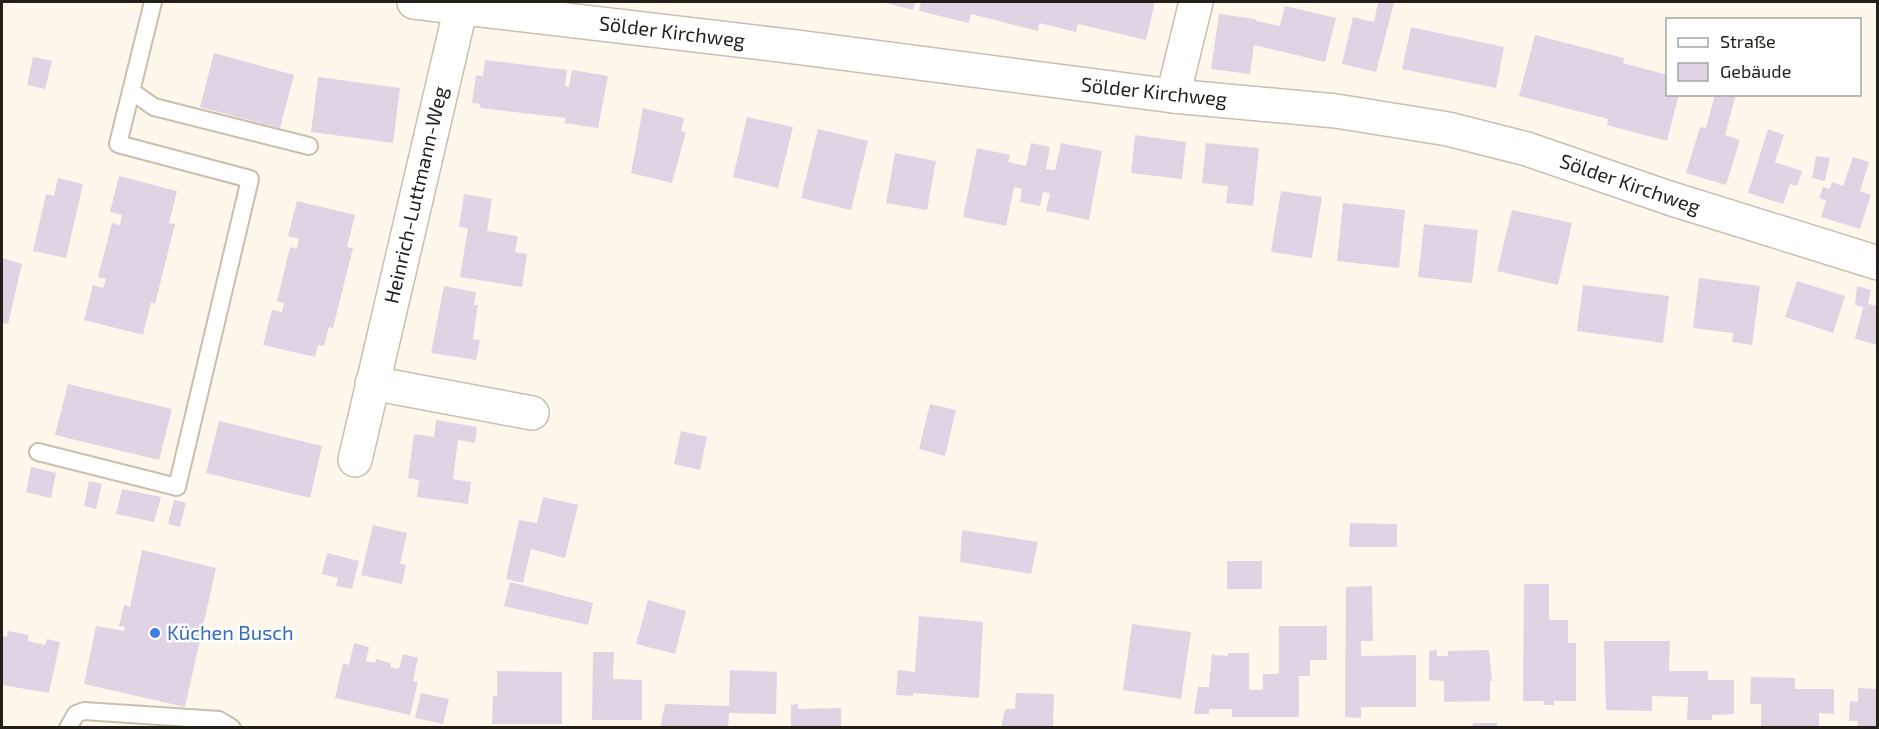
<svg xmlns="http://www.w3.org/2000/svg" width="1879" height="729" viewBox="0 0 1879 729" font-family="'Exo 2',sans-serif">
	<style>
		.building { fill: #e0d3e3 }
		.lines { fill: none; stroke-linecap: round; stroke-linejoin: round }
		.service-casing { stroke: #cabead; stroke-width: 20 }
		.minor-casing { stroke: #cabead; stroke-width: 36 }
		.service { stroke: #fff; stroke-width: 16 }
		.minor { stroke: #fff; stroke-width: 33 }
		.shop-dot { fill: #3f7fe0; stroke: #fff; stroke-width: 2 }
		.labels { text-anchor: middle; stroke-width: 5; stroke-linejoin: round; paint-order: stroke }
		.street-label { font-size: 20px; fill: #231f19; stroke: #fff }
		.shop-label { font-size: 20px; fill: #366cbe; stroke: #fff; text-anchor: start }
	</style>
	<rect width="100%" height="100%" fill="#fef7ec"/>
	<!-- building -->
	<g class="building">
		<path d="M882 2H915L913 10Z"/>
		<path d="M921 2 1057 3 1155 2 1146 40 1078 24 1076 32 1039 23 1038 31 971 14 969 23 919 11Z"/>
		<path d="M1378 2 1394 3 1376 72 1342 64 1353 17 1374 22Z"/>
		<path d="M1285 6 1336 18 1325 62 1254 45 1250 74 1211 69 1219 14 1256 19V21L1280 26Z"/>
		<path d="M1411 27 1504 47 1496 88 1402 69Z"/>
		<path d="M1535 35 1624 58 1623 63 1668 75V94H1679L1667 141 1607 125 1608 119 1519 96Z"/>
		<path d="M214 53 294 75 280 128 200 107Z"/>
		<path d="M33 57 52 61 45 89 27 85Z"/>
		<path d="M485 60 567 70 565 86 569 87 572 70 608 76 598 128 564 123 566 118 480 108V104L472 103 476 75 483 76Z"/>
		<path d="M318 77 400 88 393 143 311 132Z"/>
		<path d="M1715 94H1736L1725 135 1740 140 1726 185 1686 173 1700 127 1706 128Z"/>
		<path d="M643 108 684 118 681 131 686 132 672 183 631 173Z"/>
		<path d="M747 117 793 127 778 188 733 177Z"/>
		<path d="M818 129 868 141 851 210 801 198Z"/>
		<path d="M1768 129 1784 135 1775 162 1802 171 1797 186 1790 184 1783 204 1748 193Z"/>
		<path d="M1135 135 1186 142 1182 179 1131 173Z"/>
		<path d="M1031 143 1050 147 1046 169 1055 170 1061 143 1102 151 1089 220 1046 211 1050 193 1043 192 1040 206 1020 202 1022 189 1014 187 1006 226 963 217 977 148 1010 155 1008 162 1026 166Z"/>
		<path d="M1206 143 1259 148 1253 206 1226 203 1228 186 1202 183Z"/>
		<path d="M895 153 936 161 927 210 886 203Z"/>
		<path d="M1816 156 1830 158 1825 181 1812 178Z"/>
		<path d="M1853 157 1869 162 1860 191 1871 195 1860 229 1821 217 1826 201 1819 198 1823 187 1830 189 1832 182 1843 186Z"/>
		<path d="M119 176 177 191 169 223 175 224 155 304 151 302 143 335 84 320 93 285 103 288 106 279 98 277 112 223 120 225 122 215 110 212Z"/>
		<path d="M58 178 83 184 66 258 33 251 46 194 54 196Z"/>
		<path d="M1281 191 1322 197 1312 258 1271 252Z"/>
		<path d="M464 194 492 199 487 231 518 236 515 252 527 254 522 287 460 277 468 228 459 227Z"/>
		<path d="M297 201 355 215 347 247 353 248 333 328 329 327 324 346 318 345 315 357 263 345 272 310 282 312 284 303 277 301 290 247 297 249 299 239 288 236Z"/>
		<path d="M1343 203 1405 210 1399 268 1337 261Z"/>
		<path d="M1512 210 1572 223 1558 285 1497 271Z"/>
		<path d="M1424 224 1478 230 1472 283 1418 277Z"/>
		<path d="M2 258 22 264 8 324 2 323Z"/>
		<path d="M1699 278 1760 286 1752 345 1732 342 1733 333 1693 328Z"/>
		<path d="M1797 281 1845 296 1833 333 1785 317Z"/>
		<path d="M1583 285 1669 296 1663 343 1577 331Z"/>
		<path d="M444 286 476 292 474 305H478L473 339 480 340 476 360 431 353Z"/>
		<path d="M1857 286 1871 290 1868 304 1878 306V345L1855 339 1863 307 1855 305Z"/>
		<path d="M68 384 172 409 159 460 55 435Z"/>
		<path d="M930 404 956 410 945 456 919 449Z"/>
		<path d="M436 420 477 427 475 443 458 440 453 479 471 482 468 504 417 497 419 480 408 478 414 434 434 437Z"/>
		<path d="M219 421 322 446 310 498 206 473Z"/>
		<path d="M681 431 707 437 700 470 674 464Z"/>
		<path d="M31 467 56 473 51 498 26 492Z"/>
		<path d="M89 481 102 484 96 509 84 506Z"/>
		<path d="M122 489 161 497 154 522 116 514Z"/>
		<path d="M543 497 578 505 565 558 531 549 523 583 506 579 519 520 537 523Z"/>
		<path d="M174 500 186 503 180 527 168 524Z"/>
		<path d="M1350 523 1397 524V547H1349Z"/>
		<path d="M373 525 407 533 400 564 406 565 402 584 361 575Z"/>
		<path d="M962 530 1038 542 1031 574 960 562Z"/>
		<path d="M142 550 216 568 185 707 84 684 96 626 124 631 125 627 119 626 124 605 130 607Z"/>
		<path d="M327 553 359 561 352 589 336 586 338 578 322 574Z"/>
		<rect x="1227" y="561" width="35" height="28"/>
		<path d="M510 582 593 603 588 625 504 606Z"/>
		<path d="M1524 584H1549V620H1568V643H1576V701H1554V705H1543L1544 701H1523Z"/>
		<path d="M1372 586 1373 641H1361V656L1416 655V707H1361V718L1345 717 1346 587Z"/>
		<path d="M648 600 686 611 675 654 636 644Z"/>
		<path d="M919 616 983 622 979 698 913 693V696L896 695 898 670 915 672Z"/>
		<path d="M1132 624 1191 632 1181 699 1123 690Z"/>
		<path d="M1279 626H1327V660H1310V676H1299V717H1232V709H1209V714H1194L1198 687H1209L1212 653 1214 655 1228 656V653H1249V690H1263V674H1279Z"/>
		<path d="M8 631 29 635 28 641 45 645 47 639 60 642 49 693 2 685V636L7 637Z"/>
		<path d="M1604 641H1670L1669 671H1708V680H1734V714L1712 715V720H1687L1688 697 1652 696V711L1606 710Z"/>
		<path d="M354 643 369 647 366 661 375 663 376 659 391 663 390 667 399 669 403 654 418 658 413 681 418 682 410 715 335 698 343 663 349 665Z"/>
		<path d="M1437 650V656H1448V651L1489 650 1492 681H1490V701L1444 702V681L1429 680V651Z"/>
		<path d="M593 652H614L613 679 642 680V720H592Z"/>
		<path d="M730 670 777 672 776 714 729 713 728 728H660L665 704 729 706Z"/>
		<path d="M497 671 562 672V724H492L493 696H497Z"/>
		<path d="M1751 677 1795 678V689H1834V714L1819 713V728H1761V704H1750Z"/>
		<path d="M1858 688 1878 689V728H1857L1858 721H1849L1850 701 1858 702Z"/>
		<path d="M421 693 449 699 443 724 415 718Z"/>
		<path d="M1016 693 1054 694 1053 728H1001L1005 709H1015Z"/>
		<path d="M798 704V709L841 708V728H791V705Z"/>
		<rect x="1473" y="723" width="24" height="5"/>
	</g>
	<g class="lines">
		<defs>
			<g id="service">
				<path d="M131 91 154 107 309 146"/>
				<path d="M38 452 177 487 250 179 118 144 153 2"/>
				<path d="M68 728 76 714 84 711 219 720 232 728"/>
			</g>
			<g id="minor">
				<path d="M414 2 796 47 1173 96 1336 111 1448 129 1527 149 1669 198 1878 263"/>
				<path d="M1173 96 1196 2"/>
				<path d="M372 383 532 413"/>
				<path d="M355 460 461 7"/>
			</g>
		</defs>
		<!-- service casing -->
		<use href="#service" class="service-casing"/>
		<!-- minor casing -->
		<use href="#minor" class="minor-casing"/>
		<!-- service -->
		<use href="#service" class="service"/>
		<!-- minor -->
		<use href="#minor" class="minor"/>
	</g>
	<!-- markers -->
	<circle class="shop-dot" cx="155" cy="633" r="6"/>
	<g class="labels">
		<!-- street labels -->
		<g class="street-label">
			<text transform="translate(672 32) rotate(7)" y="7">Sölder Kirchweg</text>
			<text transform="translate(1154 92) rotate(6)" y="7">Sölder Kirchweg</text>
			<text transform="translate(1630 184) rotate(19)" y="7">Sölder Kirchweg</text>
			<text transform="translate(416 195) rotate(-77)" y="7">Heinrich-Luttmann-Weg</text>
		</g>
		<!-- shop labels -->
		<g class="shop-label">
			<text x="167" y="640">Küchen Busch</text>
		</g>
	</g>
	<!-- border -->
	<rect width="1879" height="729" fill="none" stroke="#231f19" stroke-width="6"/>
	<!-- legend -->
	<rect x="1666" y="18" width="195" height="78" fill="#ffffff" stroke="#a7a5a3" stroke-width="1.5"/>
	<rect x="1678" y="38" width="30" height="9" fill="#ffffff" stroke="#a7a5a3" stroke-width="1.5"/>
	<text x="1720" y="48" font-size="18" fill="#231f19">Straße</text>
	<rect x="1678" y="63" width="30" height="18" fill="#e0d3e3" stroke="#a7a5a3" stroke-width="1.5"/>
	<text x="1720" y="78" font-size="18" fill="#231f19">Gebäude</text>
</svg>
